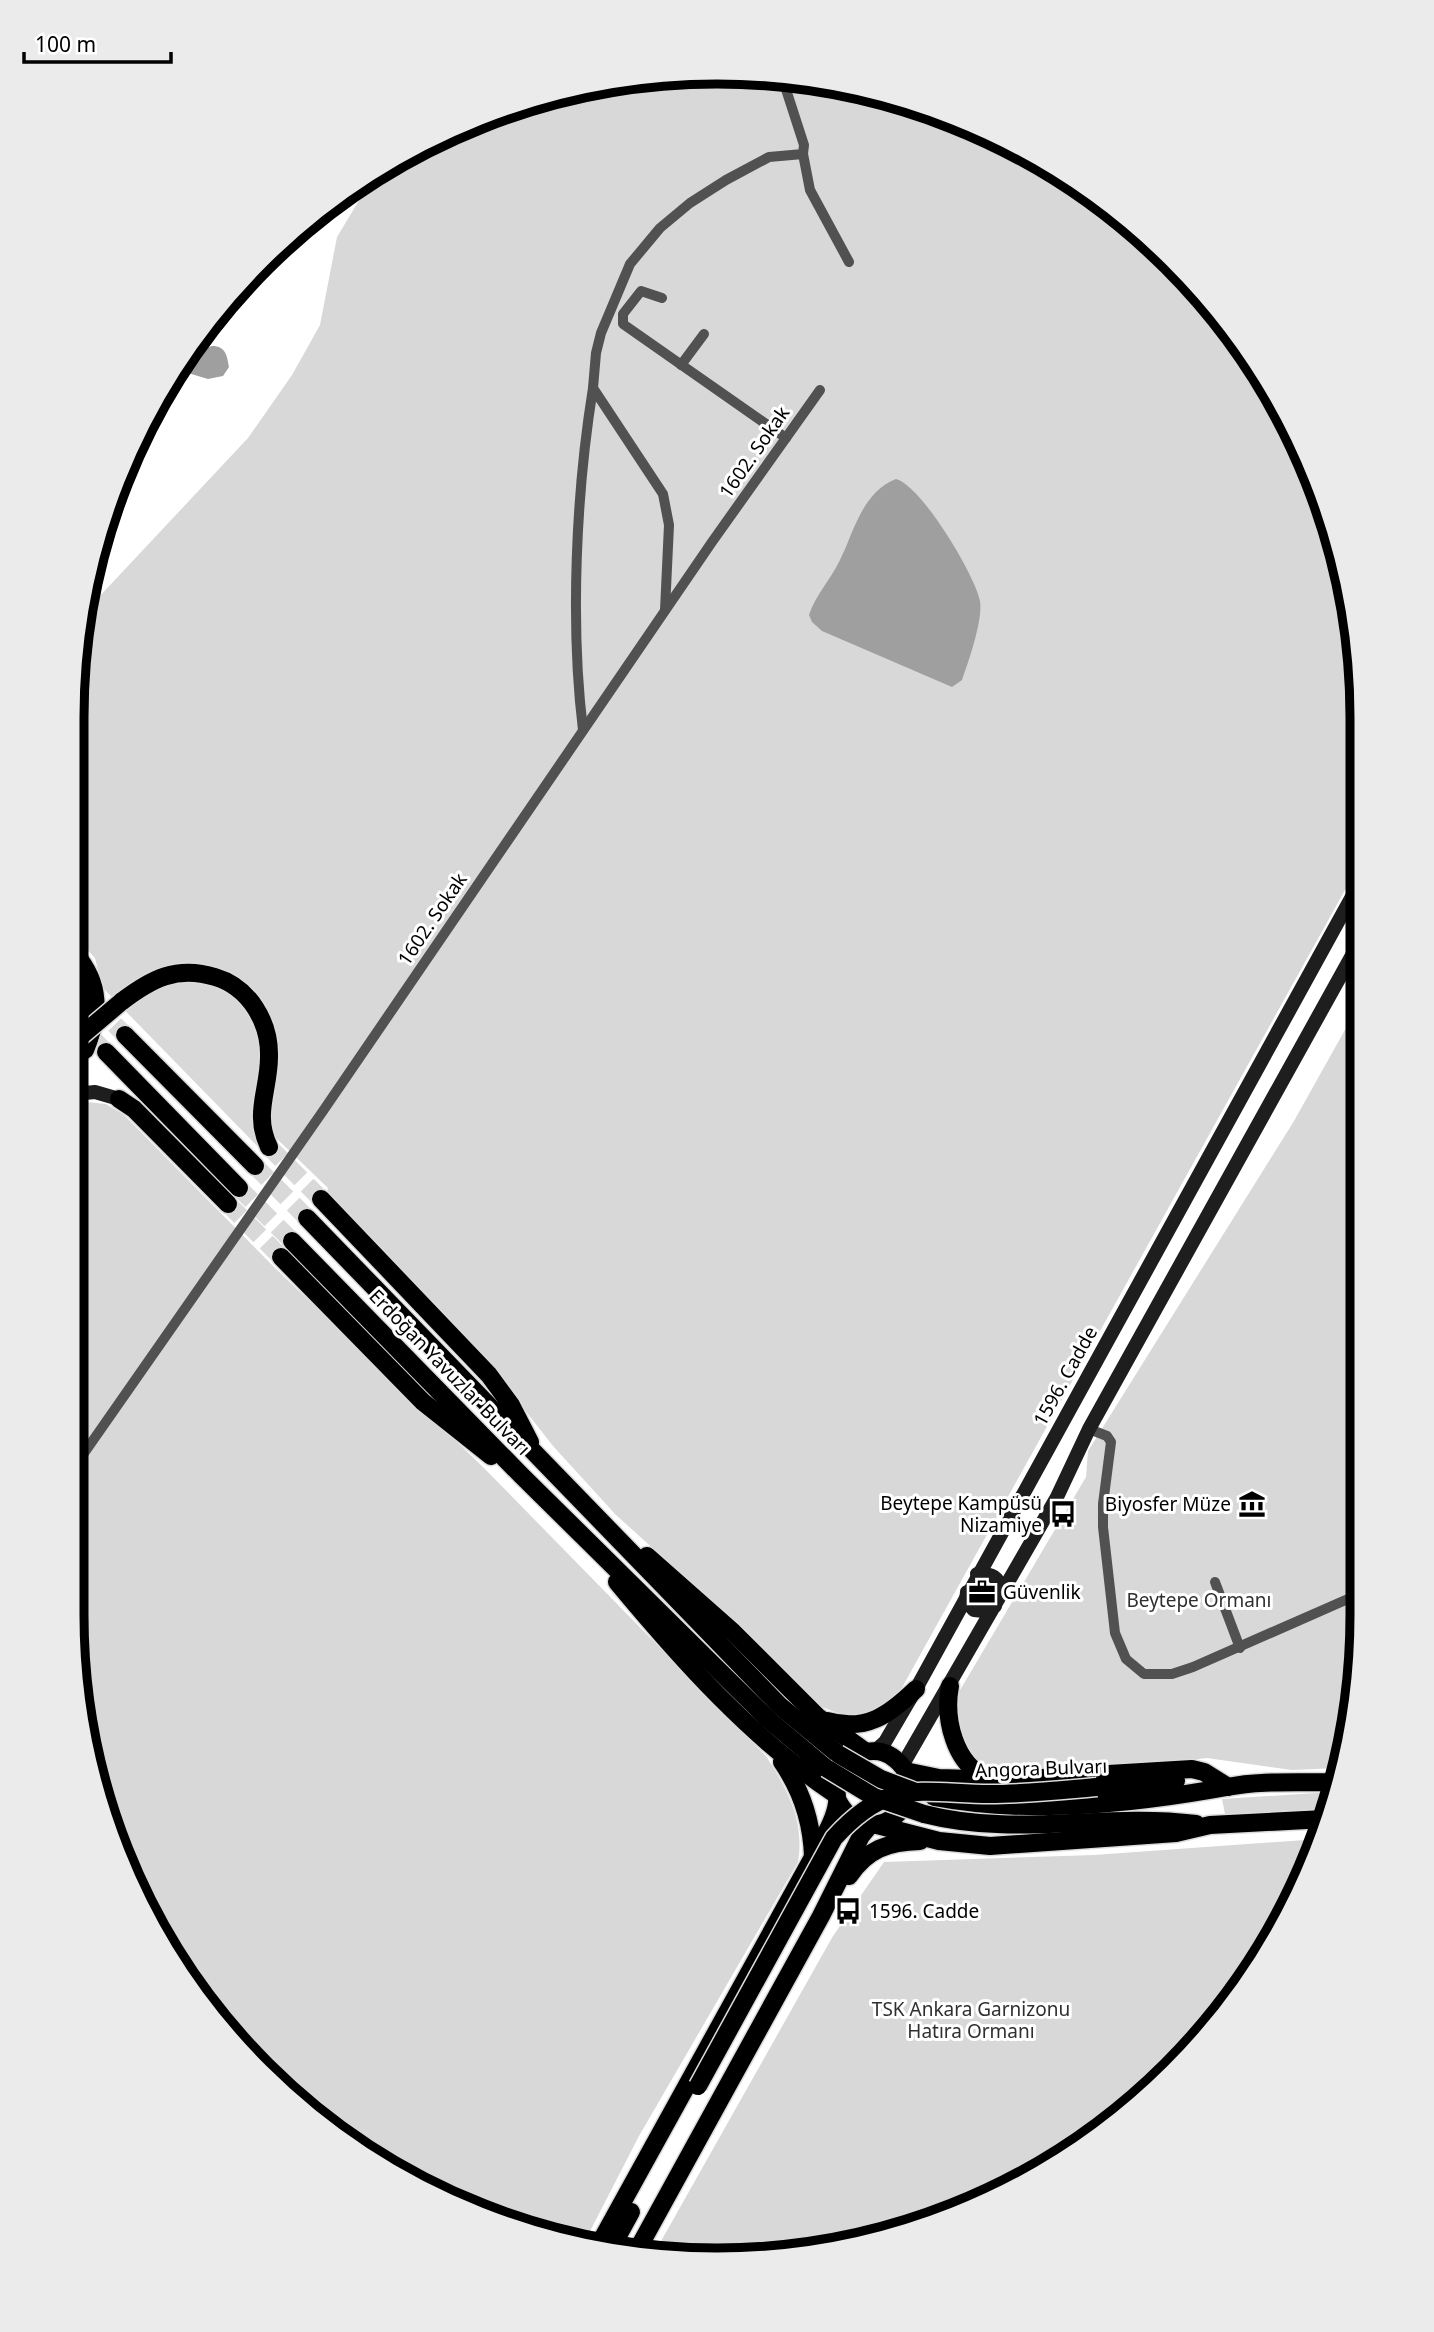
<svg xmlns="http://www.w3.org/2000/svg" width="1434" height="2332" viewBox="0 0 1434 2332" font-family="'Noto Sans',sans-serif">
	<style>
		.green { fill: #d8d8d8 }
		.water { fill: #9f9f9f }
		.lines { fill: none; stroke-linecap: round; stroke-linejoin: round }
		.primary-tunnel { stroke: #d9d9d9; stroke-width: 18; stroke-dasharray: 18 9; stroke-linecap: butt }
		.primary-casing { stroke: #dbdbdb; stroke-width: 21 }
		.minor { stroke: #515151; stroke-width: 10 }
		.secondary { stroke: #1e1e1e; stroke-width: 14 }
		.primary { stroke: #000; stroke-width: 18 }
		.primary-bridge-casing { stroke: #dbdbdb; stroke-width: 21; stroke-linecap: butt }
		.primary-bridge { stroke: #000; stroke-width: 18 }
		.labels { text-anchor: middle; stroke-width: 6; stroke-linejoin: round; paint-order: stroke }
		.street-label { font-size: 19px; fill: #000; stroke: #fff }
		.poi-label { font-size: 19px; fill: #000; stroke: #fff; text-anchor: end }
		.park-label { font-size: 19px; fill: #2f2f2f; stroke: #fff }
		.rim { fill: none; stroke: #000; stroke-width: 9 }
	</style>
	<rect width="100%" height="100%" fill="#fff"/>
	<!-- green -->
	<g class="green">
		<path d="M759 73 884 94 1002 138 1109 205 1202 292 1276 395 1328 510 1361 674 1360 863 899 1693 890 1704 874 1713 848 1717 817 1705 741 1628 616 1515 553 1446 474 1345 326 1196 328 1188 275 1137 264 1153 102 987 95 958 76 938 77 633 82 615 248 438 292 375 320 325 337 237 376 172 394 158 509 106 632 77Z"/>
		<path d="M1360 1003 1357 1699 1338 1768 1292 1770 1207 1758 1113 1769 992 1772C965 1757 960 1730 953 1702L1086 1477 1088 1451 1294 1121Z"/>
		<path d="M87 1102 106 1104 124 1115 274 1267 482 1466 766 1756C787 1789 805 1821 798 1862L639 2136 586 2239 510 2226 325 2127 205 2007 106 1822 72 1615 75 1106Z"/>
		<path d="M1332 1792 1327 1809 1225 1814 1222 1799Z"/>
		<path d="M1319 1839 1313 1862 1229 2007 1109 2127 924 2226 717 2260 656 2250 833 1936 884 1862 1094 1855Z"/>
	</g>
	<!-- water -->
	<g class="water">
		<path d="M212 346C226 346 227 356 229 367L223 376 208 379 178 370 192 348 204 349Z"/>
		<path d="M896 479C921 485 975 575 980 601 983 620 969 660 962 680L952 687 822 631 812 622 809 615C815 596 830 580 839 562 854 533 861 493 896 479Z"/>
	</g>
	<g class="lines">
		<!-- primary-tunnel -->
		<g class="primary-tunnel">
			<path d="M96 1005 125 1035"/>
			<path d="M75 1021 106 1052"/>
			<path d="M269 1147 321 1199"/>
			<path d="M255 1166 307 1218"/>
			<path d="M239 1188 292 1241"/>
			<path d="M228 1204 281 1257"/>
		</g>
		<defs>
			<g id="primary">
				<path d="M75 954C101 984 100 1014 85 1050"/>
				<path d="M75 991 96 1013"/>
				<path d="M121 1002C151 979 177 965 215 977 249 987 270 1022 269 1057 269 1090 253 1114 269 1147"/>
				<path d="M125 1035 255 1166"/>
				<path d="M106 1052 239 1188"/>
				<path d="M119 1099 134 1109 228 1204"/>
				<path d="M321 1199 489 1375 511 1405 530 1442"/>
				<path d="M307 1218 780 1706 838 1754"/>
				<path d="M292 1241 521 1475 768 1719 826 1768"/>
				<path d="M281 1257 423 1402 491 1456"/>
				<path d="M647 1556 733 1632 818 1717 866 1752"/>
				<path d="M617 1582C681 1659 752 1739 835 1794"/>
				<path d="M950 1686C944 1718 954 1765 988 1778"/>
				<path d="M827 1721C866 1732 889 1715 916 1689"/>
				<path d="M782 1762C802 1791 812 1822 813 1857"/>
				<path d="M905 1771 939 1778 1006 1780 1192 1769 1204 1772 1228 1787"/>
				<path d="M1097 1787 1176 1781"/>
				<path d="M934 1797C1029 1815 1133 1804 1227 1787 1262 1780 1300 1783 1334 1782"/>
				<path d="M924 1814C1018 1838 1102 1812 1196 1824"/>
				<path d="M877 1825 939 1841 990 1846 1176 1833 1210 1825 1325 1819"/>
				<path d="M849 1876C867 1849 888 1842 920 1841"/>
				<path d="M601 2241 813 1857C821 1841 835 1821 837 1803 838 1794 834 1786 837 1776 845 1753 876 1743 895 1759 940 1795 870 1860 838 1801"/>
				<path d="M614 2243 631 2212"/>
				<path d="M639 2247 821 1916 861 1836 870 1825"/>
			</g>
		</defs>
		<!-- primary casing -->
		<use href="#primary" class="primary-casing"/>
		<!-- minor -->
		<g class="minor">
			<path d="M803 154 810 190 849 262"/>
			<path d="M662 298 641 291 623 314V324L786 438"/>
			<path d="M681 365 704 334"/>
			<path d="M665 610 669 525 663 494 593 388 596 353 601 333 630 264 660 228 690 203 726 180 769 157 803 154 804 145 782 77"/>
			<path d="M583 730C570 624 576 493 593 388"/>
			<path d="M1089 1429 1107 1436 1111 1442 1103 1504V1527L1115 1633 1126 1659 1144 1674H1172L1193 1667 1357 1595"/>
			<path d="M73 1469 323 1111 712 542 820 390"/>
			<path d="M1215 1582 1240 1648"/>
		</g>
		<!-- secondary -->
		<g class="secondary">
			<path d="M75 1063 85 1050"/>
			<path d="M75 1094 95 1092 119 1099"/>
			<path d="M977 1574C993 1573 997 1577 1004 1591"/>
			<path d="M967 1592 966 1601 974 1610 984 1611 995 1606"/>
			<path d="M875 1751 885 1742 916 1689 1360 882"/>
			<path d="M902 1766 1057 1497 1089 1429 1360 941"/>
		</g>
		<!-- primary -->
		<use href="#primary" class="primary"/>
		<defs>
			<g id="primary-bridge">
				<path d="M75 1041 121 1002"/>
				<path d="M838 1754 881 1779 913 1791"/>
				<path d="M826 1768 874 1797 924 1814"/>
				<path d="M698 2086 834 1838C888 1778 918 1793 990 1794 1026 1794 1062 1790 1097 1787"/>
			</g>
		</defs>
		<!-- primary-bridge casing -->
		<use href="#primary-bridge" class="primary-bridge-casing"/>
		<!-- primary-bridge -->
		<use href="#primary-bridge" class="primary-bridge"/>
	</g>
	<!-- icons -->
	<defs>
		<symbol id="museum-bare" viewBox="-9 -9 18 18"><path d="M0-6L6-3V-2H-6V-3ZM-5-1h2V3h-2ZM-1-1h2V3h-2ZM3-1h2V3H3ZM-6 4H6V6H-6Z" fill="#000" stroke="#fff" stroke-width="2.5" paint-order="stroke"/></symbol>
		<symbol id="bus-bare" viewBox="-9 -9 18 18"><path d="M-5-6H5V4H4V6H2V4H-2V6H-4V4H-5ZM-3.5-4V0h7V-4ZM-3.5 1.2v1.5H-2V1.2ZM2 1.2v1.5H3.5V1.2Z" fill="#000" stroke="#fff" stroke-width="2.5" paint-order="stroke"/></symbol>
		<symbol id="office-bare" viewBox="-9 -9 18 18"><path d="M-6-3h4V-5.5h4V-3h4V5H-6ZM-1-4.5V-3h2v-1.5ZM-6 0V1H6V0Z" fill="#000" stroke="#fff" stroke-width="2.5" paint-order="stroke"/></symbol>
	</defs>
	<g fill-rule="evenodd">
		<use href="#museum-bare" x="1233" y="1485" width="38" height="38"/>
		<use href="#bus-bare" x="1044" y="1495" width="38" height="38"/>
		<use href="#office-bare" x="963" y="1573" width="38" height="38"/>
		<use href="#bus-bare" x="829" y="1892" width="38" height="38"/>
	</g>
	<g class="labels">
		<!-- street labels -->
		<g class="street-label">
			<text transform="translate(754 452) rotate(-55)" y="7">1602. Sokak</text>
			<text transform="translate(432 919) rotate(-56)" y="7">1602. Sokak</text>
			<text transform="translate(450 1372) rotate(46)" y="7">Erdoğan Yavuzlar Bulvarı</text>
			<text transform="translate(1065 1376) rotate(-61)" y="7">1596. Cadde</text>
			<text transform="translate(1041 1768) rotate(-2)" y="7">Angora Bulvarı</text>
		</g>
		<!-- poi labels -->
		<g class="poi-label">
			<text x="1042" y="1510">Beytepe Kampüsü<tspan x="1042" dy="22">Nizamiye</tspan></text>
			<text x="1231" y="1511">Biyosfer Müze</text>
			<text x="1003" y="1599" text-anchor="start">Güvenlik</text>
			<text x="869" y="1918" text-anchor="start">1596. Cadde</text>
		</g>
		<!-- park labels -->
		<g class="park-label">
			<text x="1199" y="1607">Beytepe Ormanı</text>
			<text x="971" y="2016">TSK Ankara Garnizonu<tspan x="971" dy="22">Hatıra Ormanı</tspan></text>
		</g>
	</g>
	<!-- crop -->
	<path d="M0 0H1434V2332H0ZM717 84H717A633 633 0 0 1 1350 717V1615A633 633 0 0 1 717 2248H717A633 633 0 0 1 84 1615V717A633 633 0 0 1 717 84Z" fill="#ebebeb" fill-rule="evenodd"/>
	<path class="rim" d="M717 84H717A633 633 0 0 1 1350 717V1615A633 633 0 0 1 717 2248H717A633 633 0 0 1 84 1615V717A633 633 0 0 1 717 84Z"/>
	<!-- scale -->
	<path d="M24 52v10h147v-10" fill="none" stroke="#000000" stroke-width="3.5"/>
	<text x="35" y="52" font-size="21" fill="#000000" stroke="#ffffff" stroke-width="5" paint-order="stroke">100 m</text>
</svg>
